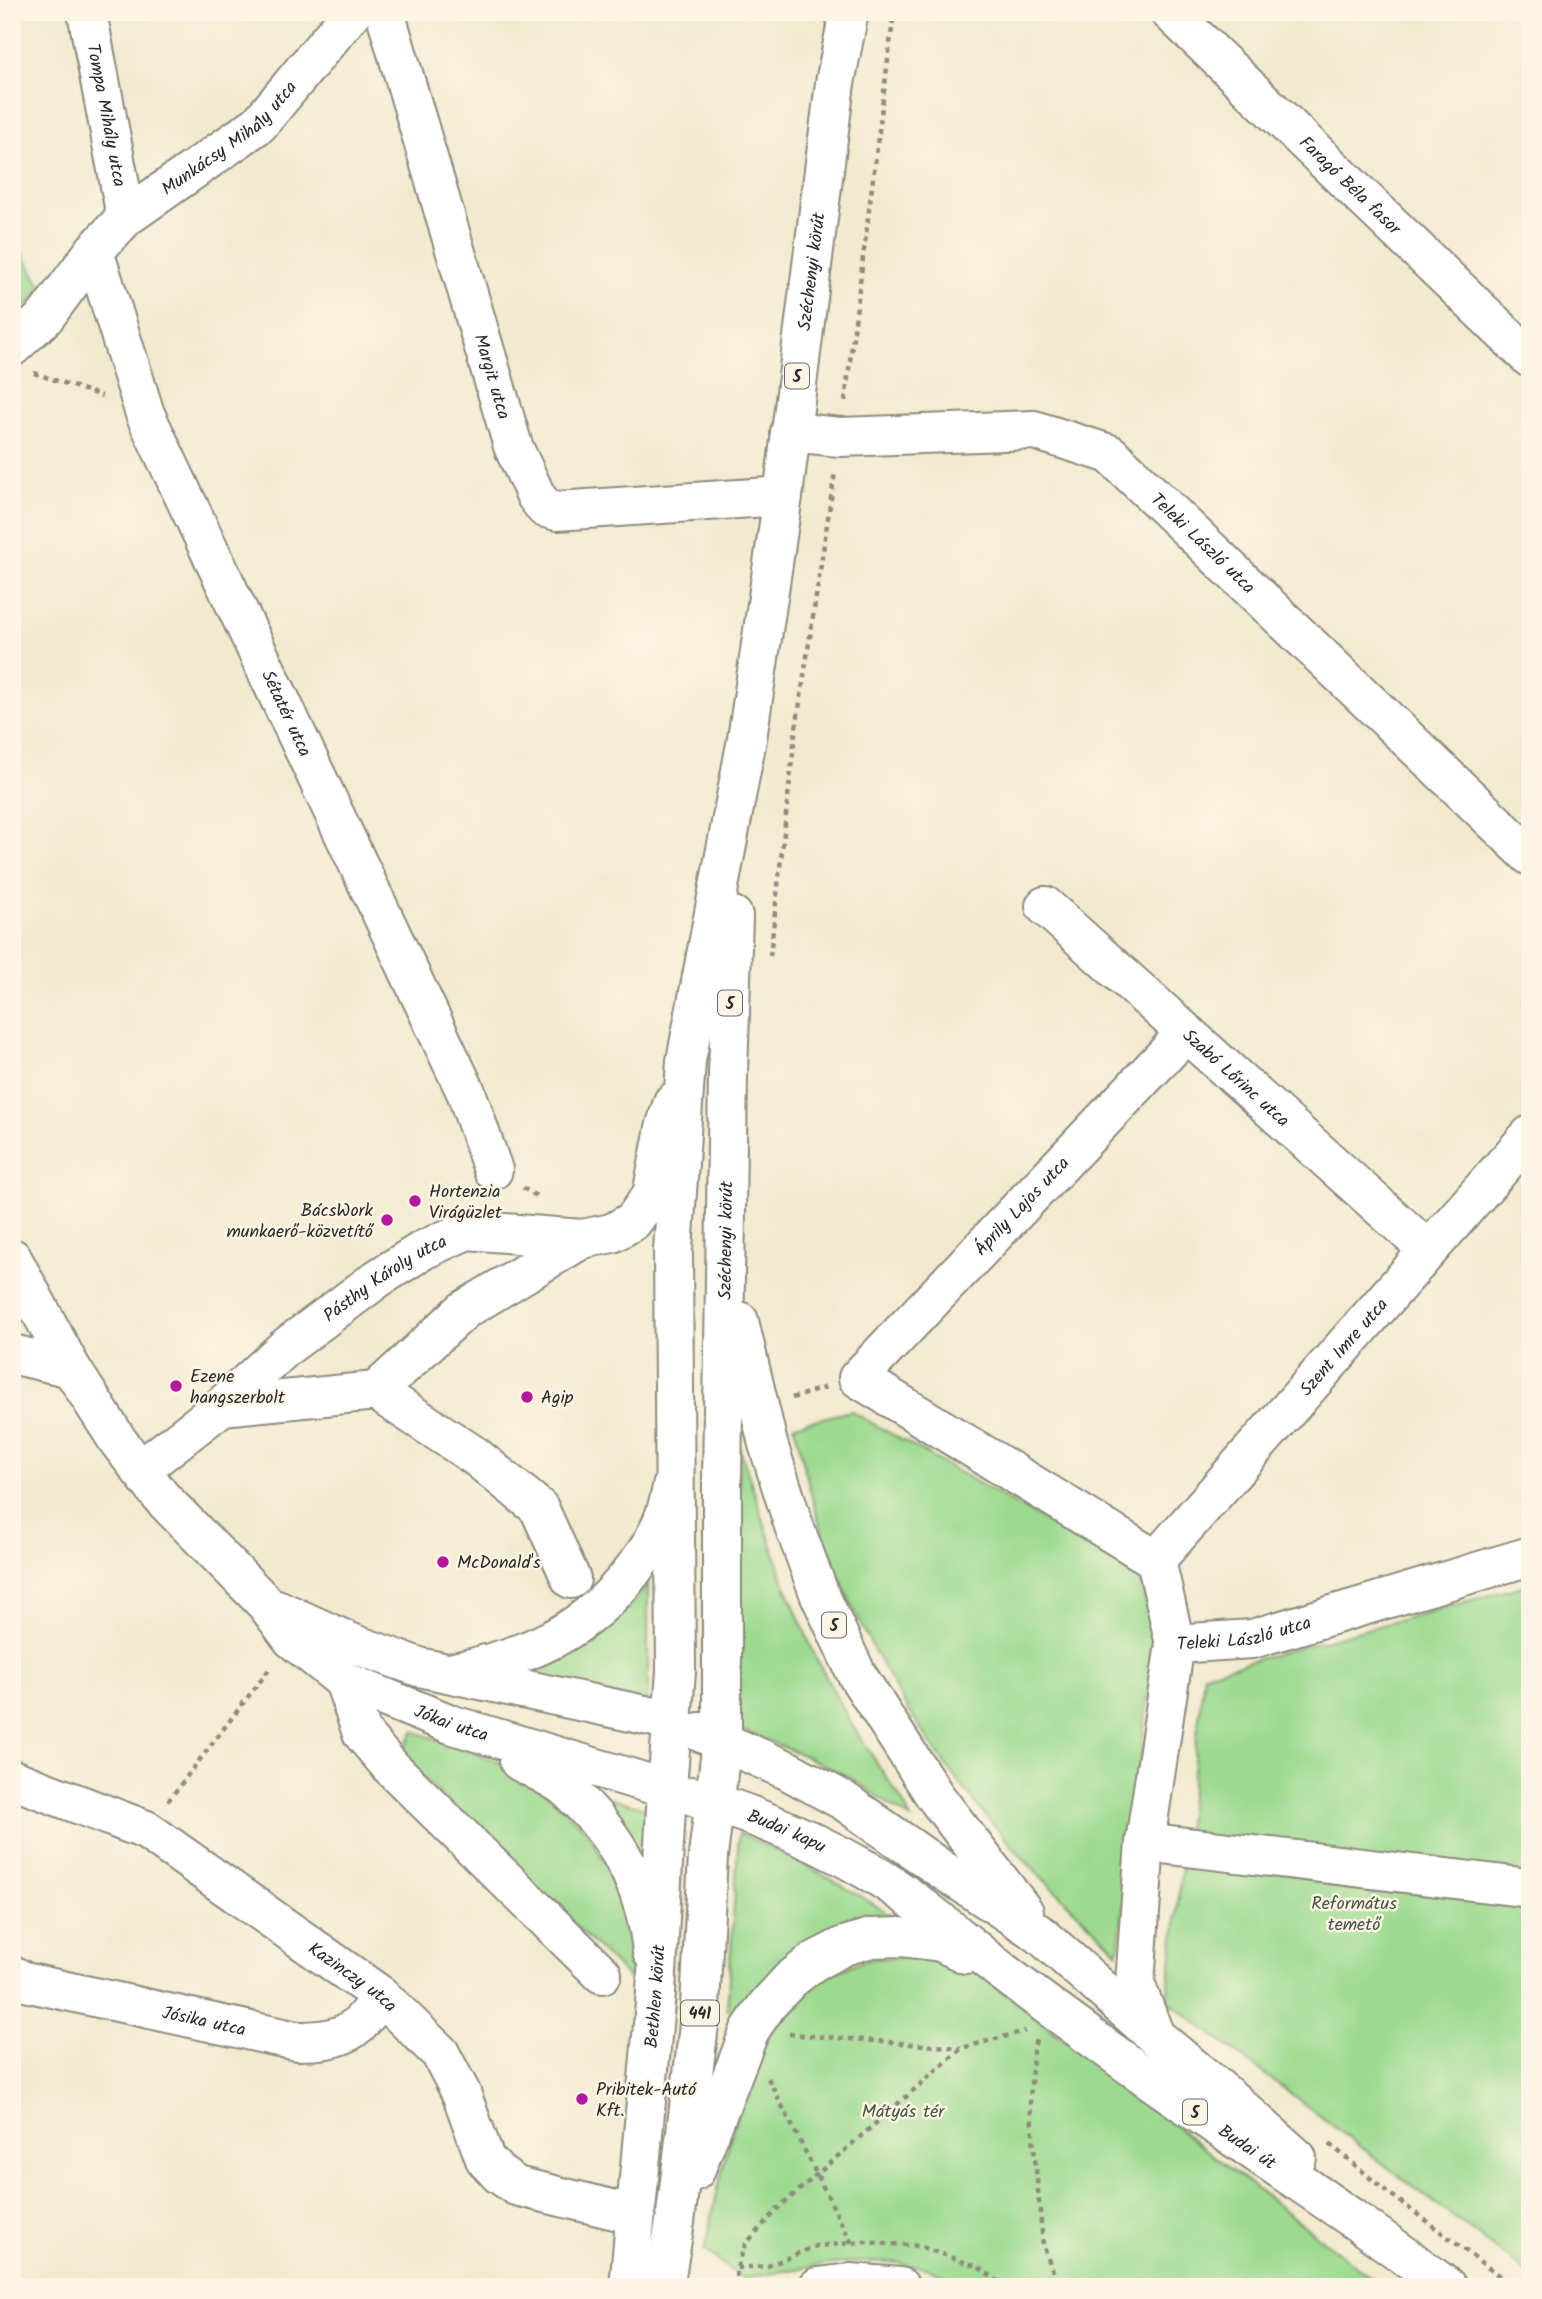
<svg xmlns="http://www.w3.org/2000/svg" width="1542" height="2299" viewBox="0 0 1542 2299" font-family="Kalam,sans-serif">
	<style>
		.green { fill: #9cda8f; stroke: #64825d; stroke-width: 2 }
		.lines { fill: none; stroke-linecap: round; stroke-linejoin: round }
		.minor-casing { stroke: #8e8a7d; stroke-width: 42 }
		.major-casing { stroke: #8e8a7d; stroke-width: 42 }
		.path { stroke: #8e8a7d; stroke-width: 4.5; stroke-dasharray: 5 5; stroke-linecap: butt }
		.minor { stroke: #fff; stroke-width: 38 }
		.major { stroke: #fff; stroke-width: 38 }
		.poi-dot { fill: #b5179e; stroke: #fcf5e5; stroke-width: 2.5 }
		.labels { text-anchor: middle; stroke-width: 5; stroke-linejoin: round; paint-order: stroke }
		.shield { fill: #fcf5e5; stroke: #6a6863; stroke-width: 2 }
		.shield-label { font-size: 16px; font-weight: bold; fill: #2b2b2b }
		.street-label { font-size: 18px; fill: #2b2b2b; stroke: #fcf5e5 }
		.poi-label { font-size: 18px; fill: #2b2b2b; stroke: #fcf5e5; text-anchor: start }
		.park-label { font-size: 18px; fill: #475744; stroke: #fcf5e5 }
	</style>
	<rect width="100%" height="100%" fill="#fcf5e5"/>
	<filter id="ink" filterUnits="userSpaceOnUse"><feTurbulence type="fractalNoise" baseFrequency=".0143" numOctaves="2"/><feDisplacementMap in="SourceGraphic" scale="14" xChannelSelector="R" yChannelSelector="G"/><feConvolveMatrix kernelMatrix="1 2 1 2 8 2 1 2 1" color-interpolation-filters="sRGB"/></filter>
	<filter id="wash" filterUnits="userSpaceOnUse"><feTurbulence type="fractalNoise" baseFrequency=".00686" numOctaves="4" result="noise"/><feDisplacementMap in="SourceGraphic" scale="28" xChannelSelector="R" yChannelSelector="G"/><feGaussianBlur stdDeviation="1.57" result="paint"/><feColorMatrix in="noise" values="0 0 0 0 0 0 0 0 0 0 0 0 0 0 0 0 0 1.4 0 .05"/><feComposite in="paint" operator="in"/></filter>
	<g filter="url(#wash)">
		<rect width="100%" height="100%" fill="#f2eacf"/>
		<!-- green -->
		<g class="green">
			<path d="M12 236 43 289 12 319Z"/>
			<path d="M851 1411 1140 1575 1154 1645 1118 1952C1084 1918 1048 1886 1016 1850 937 1764 872 1663 830 1553 814 1513 805 1467 794 1425Z"/>
			<path d="M739 1446 785 1585 815 1656 852 1725 902 1801 911 1819 851 1778 805 1756 737 1728Z"/>
			<path d="M648 1584V1701L529 1678C580 1654 613 1629 648 1584Z"/>
			<path d="M1530 1584V2275L1167 2000 1204 1674Z"/>
			<path d="M413 1731 499 1762 534 1782 586 1830 622 1890 645 1994 401 1756Z"/>
			<path d="M591 1793 646 1808 647 1878Z"/>
			<path d="M739 1833C798 1859 852 1890 907 1925L744 2013 727 2009Z"/>
			<path d="M918 1958 977 1972 1383 2287H976C951 2277 926 2266 899 2263 848 2258 793 2269 743 2279L704 2250C722 2176 744 2043 802 1993 820 1978 843 1967 864 1961 880 1956 901 1959 918 1958Z"/>
		</g>
	</g>
	<g filter="url(#ink)">
		<g class="lines">
			<defs>
				<g id="minor">
					<path id="s1" d="M87 12 126 217"/>
					<path id="s2" d="M385 12 513 446 536 496 545 508 557 511 783 496"/>
					<path id="s3" d="M1170 12 1530 358"/>
					<path id="s4" d="M94 251 145 414 466 1092 493 1170"/>
					<path id="s5" d="M12 347 45 317 94 251 126 217 259 124 352 12"/>
					<path id="s6" d="M790 432 840 437 1034 430 1110 454 1530 856"/>
					<path id="s7" d="M1045 906 1428 1250"/>
					<path id="s8" d="M12 1258 71 1368 118 1441 162 1498 266 1604 292 1639 344 1681 453 1725 667 1789"/>
					<path d="M12 1354 71 1368"/>
					<path d="M376 1391 475 1456 539 1508 571 1579"/>
					<path d="M222 1406 376 1391 464 1310 582 1239"/>
					<path id="s9" d="M140 1470 222 1406 286 1347 377 1279 423 1250 467 1230 582 1239 612 1233 633 1221 652 1195 665 1128 673 1102"/>
					<path id="s10" d="M1156 1560 1530 1135"/>
					<path d="M277 1609 354 1644 419 1667 673 1721"/>
					<path id="s11" d="M1175 1644 1252 1639 1530 1556"/>
					<path d="M454 1672C529 1656 586 1632 633 1570 654 1543 666 1521 672 1487"/>
					<path d="M344 1681 362 1733 390 1766 602 1974"/>
					<path d="M519 1761C533 1769 549 1776 562 1785 569 1790 575 1797 581 1803 622 1843 647 1895 652 1952"/>
					<path id="s12" d="M12 1779 146 1830 380 1995 440 2053 461 2093 485 2159 499 2174 516 2186 636 2215"/>
					<path d="M1145 1842 1530 1888"/>
					<path id="s13" d="M12 1975 25 1982 297 2041C340 2041 359 2034 380 1995"/>
					<path id="s14" d="M1155 2036 1135 1983 1145 1842 1175 1644 1156 1560 858 1378 1186 1033"/>
					<path d="M818 2287 850 2283 900 2287"/>
				</g>
				<g id="major">
					<path d="M739 1321 768 1444 794 1526 819 1593 857 1675 935 1796 1024 1912"/>
					<path d="M700 1732 787 1770 844 1801 941 1869 1041 1935 1155 2036 1231 2099 1297 2158"/>
					<path id="s15" d="M693 1796C756 1815 815 1840 872 1873 919 1900 960 1939 1003 1972 1046 2005 1091 2037 1135 2069 1238 2143 1346 2210 1447 2287"/>
					<path d="M695 2171 750 2030 768 2004 790 1980 813 1962 844 1946 871 1938 901 1937 941 1942 966 1954"/>
					<path id="s16" d="M629 2287 656 1992 667 1789 676 1671 673 1250 686 1061 747 739 783 496 835 83 849 12"/>
					<path id="s17" d="M664 2287 675 2222 699 2025 708 1856 722 1741V1481L728 1075 733 916"/>
				</g>
			</defs>
			<!-- minor casing -->
			<use href="#minor" class="minor-casing"/>
			<!-- major casing -->
			<use href="#major" class="major-casing"/>
			<!-- path -->
			<g class="path">
				<path d="M34 373 102 396"/>
				<path d="M845 401 894 12"/>
				<path d="M770 956 795 735 835 472"/>
				<path d="M523 1188 540 1198"/>
				<path d="M792 1398 827 1387"/>
				<path d="M168 1801 271 1667"/>
				<path d="M789 2034 961 2048"/>
				<path d="M1036 2040 1033 2051 1030 2103 1043 2245 1059 2287"/>
				<path d="M768 2078 852 2244"/>
				<path d="M1330 2144 1381 2187 1514 2287"/>
				<path d="M737 2268 768 2266 816 2246 863 2242 919 2246 978 2267 1007 2287"/>
				<path d="M735 2287 737 2268 745 2245 776 2210 962 2048 1025 2031"/>
			</g>
			<!-- minor -->
			<use href="#minor" class="minor"/>
			<!-- major -->
			<use href="#major" class="major"/>
		</g>
	</g>
	<!-- markers -->
	<g class="poi-dot">
		<circle cx="415" cy="1201" r="7"/>
		<circle cx="387" cy="1220" r="7"/>
		<circle cx="176" cy="1386" r="7"/>
		<circle cx="527" cy="1397" r="7"/>
		<circle cx="443" cy="1562" r="7"/>
		<circle cx="582" cy="2099" r="7"/>
	</g>
	<g class="labels">
		<!-- shield labels -->
		<g class="shield">
			<rect x="785" y="363.5" width="24" height="25" rx="5"/>
			<rect x="718" y="990.5" width="24" height="25" rx="5"/>
			<rect x="822" y="1612.5" width="24" height="25" rx="5"/>
			<rect x="681" y="2000.5" width="38" height="25" rx="5"/>
			<rect x="1183" y="2099.5" width="24" height="25" rx="5"/>
		</g>
		<g class="shield-label">
			<text x="797" y="382">5</text>
			<text x="730" y="1009">5</text>
			<text x="834" y="1631">5</text>
			<text x="700" y="2019">441</text>
			<text x="1195" y="2118">5</text>
		</g>
		<!-- street labels -->
		<g class="street-label">
			<text dy="6" stroke="none"><textPath href="#s1" startOffset="105">Tompa Mihály utca</textPath></text>
			<text dy="6" stroke="none"><textPath href="#s5" startOffset="304">Munkácsy Mihály utca</textPath></text>
			<text dy="6" stroke="none"><textPath href="#s3" startOffset="250">Faragó Béla fasor</textPath></text>
			<text dy="6" stroke="none"><textPath href="#s16" startOffset="2028">Széchenyi körút</textPath></text>
			<text dy="6" stroke="none"><textPath href="#s2" startOffset="380">Margit utca</textPath></text>
			<text dy="6" stroke="none"><textPath href="#s6" startOffset="453">Teleki László utca</textPath></text>
			<text dy="6" stroke="none"><textPath href="#s4" startOffset="502">Sétatér utca</textPath></text>
			<text dy="6" stroke="none"><textPath href="#s7" startOffset="257">Szabó Lőrinc utca</textPath></text>
			<text dy="6" stroke="none"><textPath href="#s14" startOffset="1071">Áprily Lajos utca</textPath></text>
			<text dy="6" stroke="none"><textPath href="#s17" startOffset="1050">Széchenyi körút</textPath></text>
			<text dy="6" stroke="none"><textPath href="#s9" startOffset="312">Pásthy Károly utca</textPath></text>
			<text dy="6" stroke="none"><textPath href="#s10" startOffset="284">Szent Imre utca</textPath></text>
			<text dy="6" stroke="none"><textPath href="#s11" startOffset="70">Teleki László utca</textPath></text>
			<text dy="6" stroke="none"><textPath href="#s8" startOffset="658">Jókai utca</textPath></text>
			<text dy="6" stroke="none"><textPath href="#s15" startOffset="100">Budai kapu</textPath></text>
			<text dy="6" stroke="none"><textPath href="#s12" startOffset="397">Kazinczy utca</textPath></text>
			<text dy="6" stroke="none"><textPath href="#s16" startOffset="292">Bethlen körút</textPath></text>
			<text dy="6" stroke="none"><textPath href="#s13" startOffset="198">Jósika utca</textPath></text>
			<text dy="6" stroke="none"><textPath href="#s15" startOffset="660">Budai út</textPath></text>
		</g>
		<!-- poi labels -->
		<g class="poi-label">
			<text x="429" y="1197">Hortenzia<tspan x="429" dy="21">Virágüzlet</tspan></text>
			<text x="373" y="1216" text-anchor="end">BácsWork<tspan x="373" dy="21">munkaerő-közvetítő</tspan></text>
			<text x="190" y="1382">Ezene<tspan x="190" dy="21">hangszerbolt</tspan></text>
			<text x="541" y="1403">Agip</text>
			<text x="457" y="1568">McDonald's</text>
			<text x="596" y="2095">Pribitek-Autó<tspan x="596" dy="21">Kft.</tspan></text>
		</g>
		<!-- park labels -->
		<g class="park-label">
			<text x="1354" y="1909">Református<tspan x="1354" dy="21">temető</tspan></text>
			<text x="903" y="2117">Mátyás tér</text>
		</g>
	</g>
	<!-- margin -->
	<rect width="1542" height="2299" fill="none" stroke="#fcf5e5" stroke-width="42"/>
</svg>
